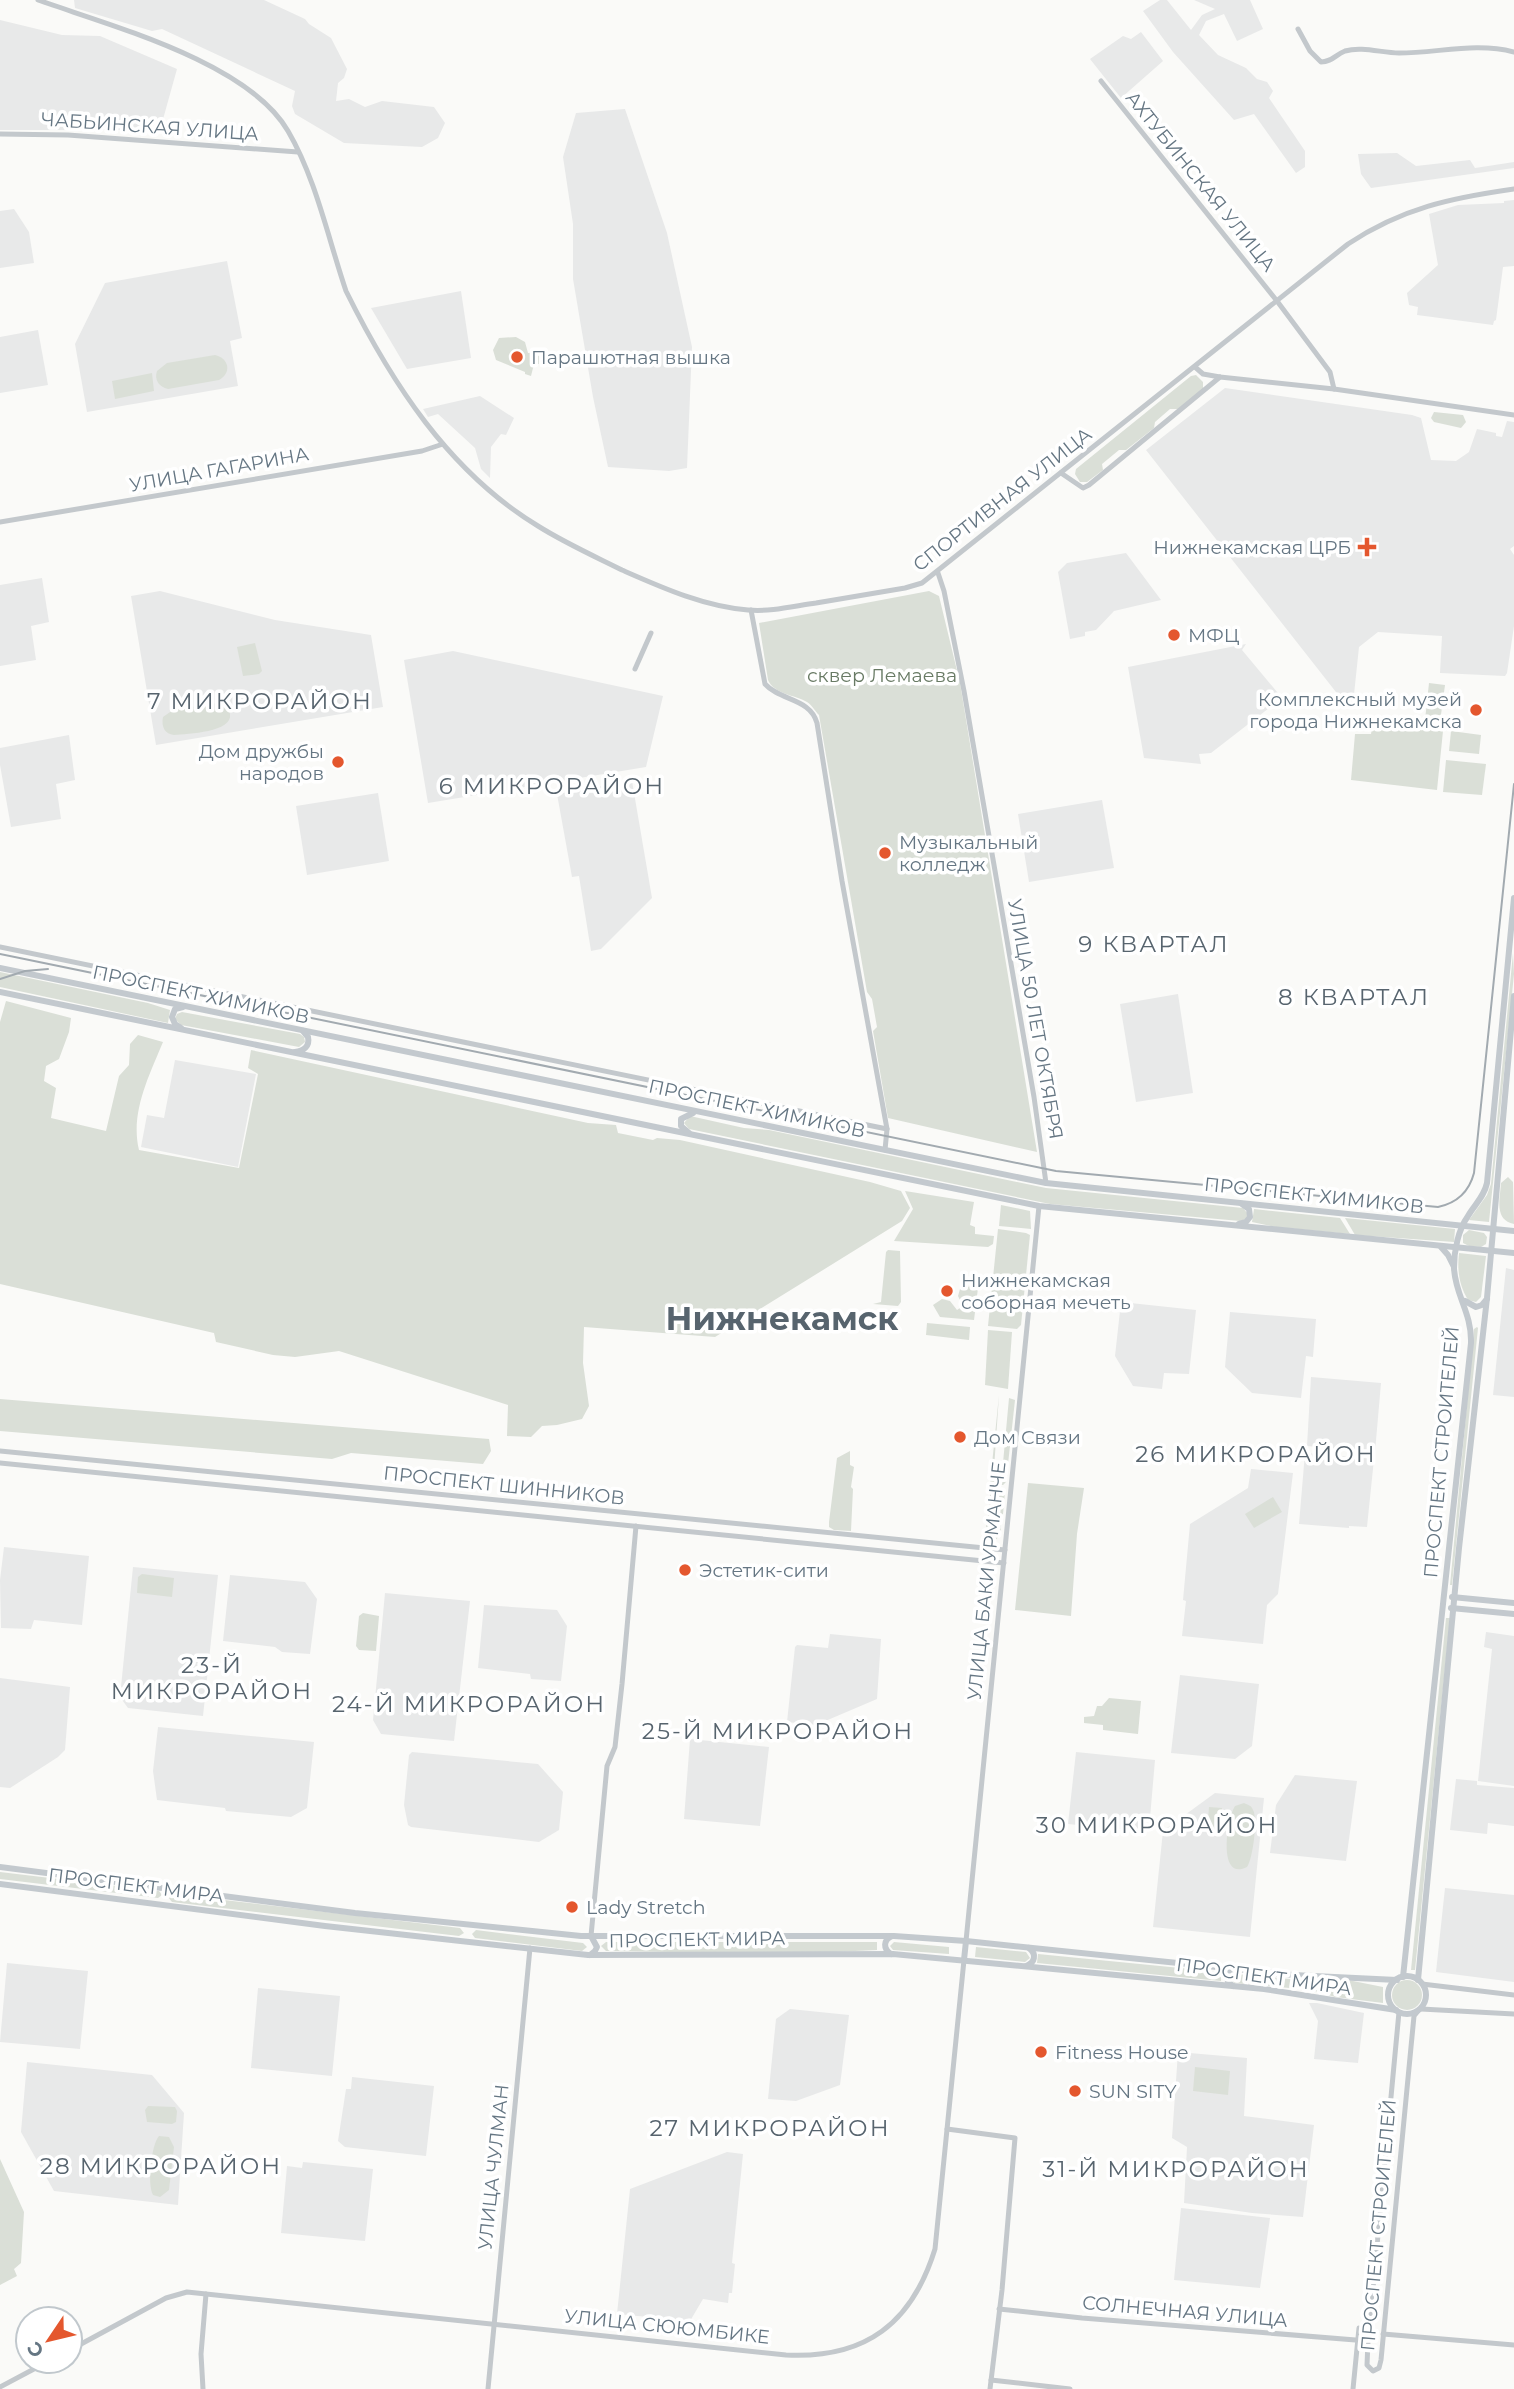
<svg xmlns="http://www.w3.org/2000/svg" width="1514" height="2389" viewBox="0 0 1514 2389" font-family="Montserrat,sans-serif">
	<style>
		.built { fill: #e8e9e9 }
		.green { fill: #dadfd7 }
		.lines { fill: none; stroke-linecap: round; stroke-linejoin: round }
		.minor { stroke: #c3c8cc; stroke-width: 5 }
		.major { stroke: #c3c9ce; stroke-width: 6 }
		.tram { stroke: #a2aab0; stroke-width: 2 }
		.poi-dot { fill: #e4572e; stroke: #fff; stroke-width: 2.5 }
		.labels { text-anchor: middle; stroke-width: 7; stroke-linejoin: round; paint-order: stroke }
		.street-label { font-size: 19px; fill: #657683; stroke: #fff }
		.poi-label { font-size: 19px; fill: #657683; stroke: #fff; text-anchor: start }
		.park-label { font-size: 19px; fill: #687a64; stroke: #fff }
		.quarter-label { font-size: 23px; letter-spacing: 2px; fill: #57646e; stroke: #fff }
		.town-label { font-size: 33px; font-weight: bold; fill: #57646e; stroke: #fff }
	</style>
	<rect width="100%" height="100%" fill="#fafaf8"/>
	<!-- built -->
	<g class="built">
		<path d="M74 0H264L305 19 309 24 331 38 347 69 344 78 338 83 336 101 349 99 365 107 382 101 434 107 445 123 438 138 422 147 344 143 295 114 292 106 295 91 162 29 152 31 75 8Z"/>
		<path d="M1160 0H1167L1191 30 1202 15 1215 9 1194 0H1250L1263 29 1237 41 1224 14 1206 21 1199 35 1218 55 1246 68 1257 79 1267 82 1273 91 1269 98 1305 151V167L1296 173 1254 114 1234 120 1173 52 1143 11Z"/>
		<path d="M0 20 62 35 100 36 177 69 160 130H0Z"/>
		<path d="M1141 32 1163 61 1121 98 1090 59 1123 36 1131 39Z"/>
		<path d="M625 109 667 233 692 347 687 468 669 471 608 467 593 397 573 279V224L563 157 576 113Z"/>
		<path d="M1397 153 1416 166 1470 160 1475 168 1514 162V168L1371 188 1361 174 1358 154Z"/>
		<path d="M1514 200V266L1503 267 1496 320 1494 321 1493 325 1417 315 1418 307 1409 305 1407 293 1438 265 1429 214 1458 205 1504 203V201Z"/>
		<path d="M14 209 29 232 34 263 0 268V211Z"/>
		<path d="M227 261 242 338 230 341 238 386 87 412 75 344 105 283Z"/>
		<path d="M461 291 471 358 407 369 371 308Z"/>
		<path d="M38 330 48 385 0 393V337Z"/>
		<path d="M1225 388 1412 415 1421 418 1431 460 1456 461 1469 452 1477 429 1496 433V436L1502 437 1507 421 1514 422V546L1510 549 1514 555V626L1507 673 1505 676 1440 673 1442 636 1378 632 1359 647 1353 704 1349 706 1343 701 1146 450Z"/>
		<path d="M480 396 514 418 506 435 501 434 491 447 490 478 481 469 475 448 438 414 428 417 423 409Z"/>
		<path d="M1126 553 1161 600 1114 611 1096 630 1085 632V636L1070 639 1058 572 1067 563Z"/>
		<path d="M42 578 49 622 31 626 36 660 0 666V585Z"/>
		<path d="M160 591 275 620 371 635 383 707 156 745 131 596Z"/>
		<path d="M1246 644 1242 650 1282 698 1211 753 1199 754 1201 764 1144 758 1128 667Z"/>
		<path d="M453 651 663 696 646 767 428 803 404 660Z"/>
		<path d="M69 735 75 780 56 784 61 819 11 827 0 765V748Z"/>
		<path d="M632 781 652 898 601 949 591 951 579 876 572 877 557 794Z"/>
		<path d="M378 793 389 861 307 875 296 806Z"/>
		<path d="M1102 800 1114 868 1029 882 1018 814Z"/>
		<path d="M1178 994 1193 1093 1136 1102 1120 1004Z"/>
		<path d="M175 1060 256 1074 238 1167 141 1147 147 1115 164 1118Z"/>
		<path d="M1506 1268 1514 1270V1397L1493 1395Z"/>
		<path d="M1121 1302 1196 1310 1189 1374 1164 1373 1162 1389 1133 1386 1115 1356Z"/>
		<path d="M1230 1312 1316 1319 1313 1357 1306 1356 1301 1398 1252 1393 1225 1367Z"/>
		<path d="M1311 1377 1381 1383 1375 1452 1307 1446Z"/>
		<path d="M1305 1453 1374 1459 1367 1527 1349 1526V1528L1299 1524Z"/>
		<path d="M1251 1469 1293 1473 1278 1594 1267 1605 1263 1644 1182 1636 1186 1601 1183 1600 1190 1524 1248 1488Z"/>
		<path d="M4 1547 89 1556 82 1625 34 1620 31 1629 1 1628 0 1580Z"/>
		<path d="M133 1567 218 1575 203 1716 128 1708 120 1697Z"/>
		<path d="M230 1575 305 1582 317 1599 310 1654 282 1652 275 1647 223 1641Z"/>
		<path d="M385 1593 470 1601 454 1741 381 1734 373 1720Z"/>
		<path d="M484 1605 557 1610 567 1626 561 1681 531 1679 530 1674 478 1668Z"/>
		<path d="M1486 1632 1514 1636V1786L1478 1781 1492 1649 1484 1647Z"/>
		<path d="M830 1634 881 1639 877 1699 816 1725 787 1722 795 1647 797 1645 828 1648Z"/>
		<path d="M1180 1675 1259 1684 1252 1746 1235 1759 1171 1753Z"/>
		<path d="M0 1678 70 1687 65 1750 58 1757 10 1788 0 1787Z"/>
		<path d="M158 1727 314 1742 307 1808 291 1817 226 1811 225 1808 157 1800 153 1771Z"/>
		<path d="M690 1739 769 1747 760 1826 684 1819Z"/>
		<path d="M412 1752 538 1764 563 1792 559 1830 539 1842 411 1827 408 1825 404 1805 409 1755Z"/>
		<path d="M1076 1752 1155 1760 1150 1818 1146 1823 1135 1831 1068 1824Z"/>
		<path d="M1295 1775 1357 1781 1346 1861 1270 1853 1276 1805Z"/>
		<path d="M1456 1779 1477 1781V1785L1514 1788V1826L1488 1823 1487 1834 1450 1830Z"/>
		<path d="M1215 1793 1264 1798 1250 1937 1153 1927 1163 1831Z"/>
		<path d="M1445 1888 1514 1895V1982L1436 1972Z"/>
		<path d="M7 1963 88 1971 80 2049 0 2042Z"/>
		<path d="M258 1988 340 1996 332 2076 251 2068Z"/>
		<path d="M1309 2003H1317L1364 2013 1358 2063 1314 2059 1318 2021Z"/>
		<path d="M790 2009 849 2015 840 2085 796 2101 768 2099 776 2019Z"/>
		<path d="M1178 2052 1247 2058 1244 2116 1314 2125 1303 2217 1252 2213 1184 2203 1187 2147 1172 2138Z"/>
		<path d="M27 2062 152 2075 184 2113 178 2205 54 2191 21 2132Z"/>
		<path d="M352 2077 434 2086 426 2156 345 2147 338 2141 346 2089H351Z"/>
		<path d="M727 2152 743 2154 732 2263 735 2264 732 2293H729L728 2303 703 2299 690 2321 617 2314 630 2189Z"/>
		<path d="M303 2162 373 2169 365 2241 281 2233 287 2166 302 2168Z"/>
		<path d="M1181 2208 1270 2218 1260 2288 1174 2280Z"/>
	</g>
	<!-- green -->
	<g class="green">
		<path d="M516 337 525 342 528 353 539 352V364H534L531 376 525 374V372L496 360 493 350 499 338Z"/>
		<path d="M215 355C229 358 232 373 219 380L168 389C159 387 154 380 157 371L167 363Z"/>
		<path d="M152 373 154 391 115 399 112 381Z"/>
		<path d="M1196 375 1203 382V389L1178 409H1170L1155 422 1154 428 1126 450H1119L1102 464 1103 470 1087 482H1080L1075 474 1076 469 1191 376Z"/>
		<path d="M1434 412 1463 415 1466 422 1461 428 1434 422 1431 418Z"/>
		<path d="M929 591 939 596 960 683 1037 1152 888 1118 873 1031 877 1027 872 999 867 992 819 715C815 711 812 705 807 702 795 695 774 694 768 680L759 623Z"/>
		<path d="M255 643 262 671 259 674 243 676 237 647Z"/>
		<path d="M1429 683 1445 685 1440 722 1425 720Z"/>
		<path d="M218 703C224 704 229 706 230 714 233 732 188 734 174 735 165 734 161 727 163 717L173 710Z"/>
		<path d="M1373 722 1443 731 1437 790 1351 780 1355 734H1371Z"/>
		<path d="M1451 731 1481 735 1479 754 1449 751Z"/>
		<path d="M1446 760 1486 764 1482 795 1443 792Z"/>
		<path d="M1513 953 1514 974 1489 1222 1469 1220 1487 1195 1491 1184Z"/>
		<path d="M0 972 148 1003 170 1010 168 1023 0 987Z"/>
		<path d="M6 1001 71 1018 69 1032 59 1059 46 1066 44 1081 56 1088 51 1118 106 1131 119 1076 129 1065 130 1044 138 1035 163 1042C149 1076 130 1113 139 1150L239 1168 258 1074 248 1068 251 1050 588 1123 616 1125 618 1133 653 1140 657 1138 680 1140 870 1182 901 1191 910 1208 902 1221 715 1337 584 1327 583 1363 589 1406 582 1419 557 1425 542 1426 531 1437 507 1436 508 1405 339 1351 295 1357 273 1355 216 1342 214 1333 0 1284V1022Z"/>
		<path d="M182 1012 300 1034 304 1037 305 1042 299 1047 181 1025 175 1019 177 1014Z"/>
		<path d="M690 1116 744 1128 769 1130 1046 1188 1243 1208 1248 1214 1246 1219 1240 1221 1050 1204 689 1129 684 1123Z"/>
		<path d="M1508 1177 1513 1182 1514 1224C1494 1220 1500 1199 1501 1183Z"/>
		<path d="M905 1191 974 1202 970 1225 975 1227V1234L994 1236 993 1244 988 1247 894 1241 913 1209Z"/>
		<path d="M1001 1205 1030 1211 1031 1229 999 1226Z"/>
		<path d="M1254 1209 1340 1218 1350 1234 1276 1227 1252 1222Z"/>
		<path d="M1345 1218 1455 1229 1454 1242 1355 1235Z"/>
		<path d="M998 1229 1026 1233 1030 1235 1021 1325 1017 1329 988 1326Z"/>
		<path d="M1469 1230 1484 1233 1487 1237 1486 1244 1481 1247 1469 1246 1463 1243V1235Z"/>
		<path d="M888 1250 900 1251 901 1302 898 1306 873 1304 881 1302 886 1252Z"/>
		<path d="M1459 1253 1486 1256 1481 1297 1476 1302 1468 1300C1459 1285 1457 1270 1459 1253Z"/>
		<path d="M971 1286 978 1288 974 1320 940 1317 933 1305 942 1299 950 1301 957 1310 963 1306 958 1296 960 1289Z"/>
		<path d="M927 1323 970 1327 969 1340 926 1335Z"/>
		<path d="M1477 1327 1478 1328 1452 1585H1450L1474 1329Z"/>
		<path d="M988 1330 1012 1332 1008 1389 985 1385Z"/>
		<path d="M999 1395 994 1469 1006 1472V1482L1003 1485 990 1484Z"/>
		<path d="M1009 1398 1015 1400 1008 1464 1006 1465 1003 1463Z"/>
		<path d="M0 1399 489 1439 491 1451 483 1464 351 1453 332 1459 0 1431Z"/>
		<path d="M850 1451V1465L854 1467 851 1487 853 1489 851 1531 834 1530 829 1527V1522L837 1458Z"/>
		<path d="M1028 1483 1084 1488 1077 1534 1071 1616 1015 1610Z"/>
		<path d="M991 1488 1003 1489 1005 1492 1003 1514 1000 1517 988 1516Z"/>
		<path d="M1273 1497 1282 1512 1254 1528 1245 1514Z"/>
		<path d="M987 1518 1000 1520 1001 1534 993 1543 984 1545Z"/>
		<path d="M142 1574 174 1578 172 1597 137 1593 138 1577Z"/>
		<path d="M363 1613 379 1616 376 1651 359 1650 356 1646 359 1616Z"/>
		<path d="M1446 1618H1450L1415 1970H1411Z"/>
		<path d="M1109 1698 1141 1701 1138 1734 1103 1730V1725L1084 1723V1717L1094 1716 1097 1706H1102Z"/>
		<path d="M1244 1803C1248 1805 1251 1805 1253 1810 1258 1818 1253 1859 1247 1867 1217 1882 1227 1818 1235 1806Z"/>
		<path d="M1209 1807 1222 1808 1220 1833 1207 1832Z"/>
		<path d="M0 1872 159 1891 162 1895 158 1898 0 1879Z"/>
		<path d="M173 1894 460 1928 464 1933 459 1936 172 1902 168 1897Z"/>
		<path d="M476 1930 583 1943 587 1947 582 1951 475 1938 472 1934Z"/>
		<path d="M606 1942H877V1950L789 1954 606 1951 601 1946Z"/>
		<path d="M894 1942 949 1947V1954L893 1950 890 1946Z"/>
		<path d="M976 1947 1026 1952 1030 1958 1025 1962 975 1957Z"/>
		<path d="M1038 1954 1221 1972V1981L1037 1963Z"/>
		<path d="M1235 1974 1313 1981 1348 1980 1383 1987V2003L1335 1997 1312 1990 1234 1983 1230 1978Z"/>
		<circle cx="1407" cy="1995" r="15"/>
		<path d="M1195 2067 1230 2071 1228 2095 1193 2091Z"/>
		<path d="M148 2106 175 2107 177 2111 176 2122 172 2124 147 2122 145 2110Z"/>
		<path d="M159 2136 169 2137 174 2147 169 2190 160 2197 153 2195C147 2185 151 2145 159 2136Z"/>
		<path d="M0 2159 24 2212 21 2263 14 2269 17 2276 0 2285Z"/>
	</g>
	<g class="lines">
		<!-- minor -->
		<g class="minor">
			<path d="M38 0C111 26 248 62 288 131 316 179 328 238 346 291 391 382 449 472 538 526 565 543 594 556 622 570 663 588 703 606 748 610 771 612 794 606 816 603 846 598 876 593 905 588L922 583 1348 244C1402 208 1451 198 1514 189"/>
			<path d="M1298 29 1310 51 1321 62C1332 62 1335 55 1345 51 1362 46 1382 53 1399 53 1438 53 1476 42 1514 52"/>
			<path d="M1101 81 1277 301 1330 372 1334 389"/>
			<path d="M0 134 68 135 298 152"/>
			<path d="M1195 367 1203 374 1220 377 1334 389 1514 415"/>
			<path d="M1061 473 1083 488 1089 485 1220 377"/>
			<path d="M0 522 422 451 443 444"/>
			<path d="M938 573 944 591 964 691 1034 1097 1046 1183"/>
			<path d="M751 610 765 684C780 701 810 698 817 723L842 881 887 1129 885 1150"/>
			<path d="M635 669 651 633"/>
			<path d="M0 947 887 1129"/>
			<path d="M0 1451 1005 1550"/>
			<path d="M0 1463 1004 1563"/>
			<path d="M591 1936 607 1766 615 1747 622 1684 636 1526"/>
			<path d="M966 1941 1039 1206"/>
			<path d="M1422 1984 1514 1995"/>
			<path d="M1421 2009 1514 2014"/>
			<path d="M1399 2012 1368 2341 1367 2365 1373 2371 1379 2368 1381 2360 1411 2047 1414 2016 1418 2011"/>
			<path d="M947 2129 1015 2138 1002 2290 990 2389"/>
			<path d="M999 2309 1082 2318 1368 2341"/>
			<path d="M1383 2334 1514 2345"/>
			<path d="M70 2350 166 2298 187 2292 786 2355C866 2359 912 2323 935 2249L964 1960"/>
			<path d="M991 2380 1070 2389"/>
			<path d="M0 2387 49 2361"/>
			<path d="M203 2389 201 2354 206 2294"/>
			<path d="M488 2389 530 1948"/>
			<path d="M1353 2389 1359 2328"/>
		</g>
		<!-- major -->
		<g class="major">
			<path d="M0 968 1046 1183 1514 1231"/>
			<path d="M0 992 1039 1206 1514 1253"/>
			<path d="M181 1028 175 1024 172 1017 175 1009 183 1007"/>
			<path d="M295 1052C304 1051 310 1046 308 1037L303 1031"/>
			<path d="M689 1133 681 1126V1119L693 1113"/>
			<path d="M1239 1224 1246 1222 1250 1217 1249 1209 1242 1204"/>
			<path d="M1441 1247 1448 1255 1454 1267"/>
			<path d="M1465 1301 1476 1307 1482 1305 1487 1299"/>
			<path d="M1452 1597 1514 1603"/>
			<path d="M1451 1608 1514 1614"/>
			<path d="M0 1867 355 1913 581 1936H894L966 1941 1293 1975 1397 1980"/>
			<path d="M0 1884 325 1926 588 1955 893 1954 1264 1989 1396 2010"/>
			<path d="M891 1954C883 1949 883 1940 892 1936"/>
			<path d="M590 1955 595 1951 597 1947 591 1936"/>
			<path d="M964 1960 966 1941"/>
			<path d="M1026 1966C1035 1963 1037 1954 1029 1948"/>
			<circle cx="1407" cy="1995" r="19"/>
			<path d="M1403 1977 1471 1343C1472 1313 1455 1295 1454 1268 1454 1251 1458 1230 1468 1216 1475 1204 1484 1197 1487 1183L1514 898"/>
			<path d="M1418 1980 1459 1548 1487 1298 1514 996"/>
			<path d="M1233 1986 1228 1982 1227 1975 1230 1971 1235 1969"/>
		</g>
		<!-- tram -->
		<g class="tram">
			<path d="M0 954 1056 1171 1438 1207C1457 1203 1469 1192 1474 1173L1514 784"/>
			<path d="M0 979 25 971 48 969"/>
		</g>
	</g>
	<!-- markers -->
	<g class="poi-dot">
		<circle cx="517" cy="357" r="7"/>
		<path d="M1363.5 536.5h7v7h7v7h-7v7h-7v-7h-7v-7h7z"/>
		<circle cx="1174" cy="635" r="7"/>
		<circle cx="1476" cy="710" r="7"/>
		<circle cx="338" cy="762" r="7"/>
		<circle cx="885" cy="853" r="7"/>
		<circle cx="947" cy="1291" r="7"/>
		<circle cx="960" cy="1437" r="7"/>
		<circle cx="685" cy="1570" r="7"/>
		<circle cx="572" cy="1907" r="7"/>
		<circle cx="1041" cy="2052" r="7"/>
		<circle cx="1075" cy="2091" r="7"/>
	</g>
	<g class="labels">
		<!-- street labels -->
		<g class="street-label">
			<text transform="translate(150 126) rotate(4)" y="7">ЧАБЬИНСКАЯ УЛИЦА</text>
			<text transform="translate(1201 181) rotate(51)" y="7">АХТУБИНСКАЯ УЛИЦА</text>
			<text transform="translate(219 469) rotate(-10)" y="7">УЛИЦА ГАГАРИНА</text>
			<text transform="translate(1002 499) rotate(-38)" y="7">СПОРТИВНАЯ УЛИЦА</text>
			<text transform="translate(201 994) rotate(12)" y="7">ПРОСПЕКТ ХИМИКОВ</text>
			<text transform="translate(1036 1019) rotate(80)" y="7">УЛИЦА 50 ЛЕТ ОКТЯБРЯ</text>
			<text transform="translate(757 1108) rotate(12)" y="7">ПРОСПЕКТ ХИМИКОВ</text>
			<text transform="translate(1314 1195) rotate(6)" y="7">ПРОСПЕКТ ХИМИКОВ</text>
			<text transform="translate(1441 1452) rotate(-85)" y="7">ПРОСПЕКТ СТРОИТЕЛЕЙ</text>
			<text transform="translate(504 1485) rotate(6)" y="7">ПРОСПЕКТ ШИННИКОВ</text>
			<text transform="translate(986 1581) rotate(-84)" y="7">УЛИЦА БАКИ УРМАНЧЕ</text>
			<text transform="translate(136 1885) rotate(7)" y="7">ПРОСПЕКТ МИРА</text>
			<text transform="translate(697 1939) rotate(-1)" y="7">ПРОСПЕКТ МИРА</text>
			<text transform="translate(1264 1976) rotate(8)" y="7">ПРОСПЕКТ МИРА</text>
			<text transform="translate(493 2167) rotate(-84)" y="7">УЛИЦА ЧУЛМАН</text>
			<text transform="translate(1378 2225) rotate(-85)" y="7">ПРОСПЕКТ СТРОИТЕЛЕЙ</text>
			<text transform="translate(1185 2311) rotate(5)" y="7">СОЛНЕЧНАЯ УЛИЦА</text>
			<text transform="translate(667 2326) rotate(6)" y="7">УЛИЦА СЮЮМБИКЕ</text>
		</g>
		<!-- poi labels -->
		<g class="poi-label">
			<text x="531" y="364">Парашютная вышка</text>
			<text x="1351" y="554" text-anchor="end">Нижнекамская ЦРБ</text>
			<text x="1188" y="642">МФЦ</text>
			<text x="1462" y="706" text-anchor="end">Комплексный музей<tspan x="1462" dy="22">города Нижнекамска</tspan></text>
			<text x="324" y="758" text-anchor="end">Дом дружбы<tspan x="324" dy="22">народов</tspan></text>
			<text x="899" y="849">Музыкальный<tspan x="899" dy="22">колледж</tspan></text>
			<text x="961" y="1287">Нижнекамская<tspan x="961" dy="22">соборная мечеть</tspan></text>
			<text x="974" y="1444">Дом Связи</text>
			<text x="699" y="1577">Эстетик-сити</text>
			<text x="586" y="1914">Lady Stretch</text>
			<text x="1055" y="2059">Fitness House</text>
			<text x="1089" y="2098">SUN SITY</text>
		</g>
		<!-- park labels -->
		<g class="park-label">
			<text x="882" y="682">сквер Лемаева</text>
		</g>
		<!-- quarter labels -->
		<g class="quarter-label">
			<text x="260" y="709">7 МИКРОРАЙОН</text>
			<text x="552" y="794">6 МИКРОРАЙОН</text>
			<text x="1154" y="952">9 КВАРТАЛ</text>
			<text x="1354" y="1005">8 КВАРТАЛ</text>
			<text x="1256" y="1462">26 МИКРОРАЙОН</text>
			<text x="212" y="1673">23-Й<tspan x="212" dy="26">МИКРОРАЙОН</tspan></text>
			<text x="469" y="1712">24-Й МИКРОРАЙОН</text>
			<text x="778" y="1739">25-Й МИКРОРАЙОН</text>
			<text x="1157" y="1833">30 МИКРОРАЙОН</text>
			<text x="770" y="2136">27 МИКРОРАЙОН</text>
			<text x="161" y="2174">28 МИКРОРАЙОН</text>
			<text x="1176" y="2177">31-Й МИКРОРАЙОН</text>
		</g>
		<!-- town labels -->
		<g class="town-label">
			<text x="782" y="1330">Нижнекамск</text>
		</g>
	</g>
	<!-- north arrow -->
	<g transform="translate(49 2340) rotate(235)"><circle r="33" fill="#ffffff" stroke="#c1c8cd" stroke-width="2"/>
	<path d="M0-5L12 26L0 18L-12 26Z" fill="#e4572e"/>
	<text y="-10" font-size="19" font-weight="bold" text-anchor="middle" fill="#657683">С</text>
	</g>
</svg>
